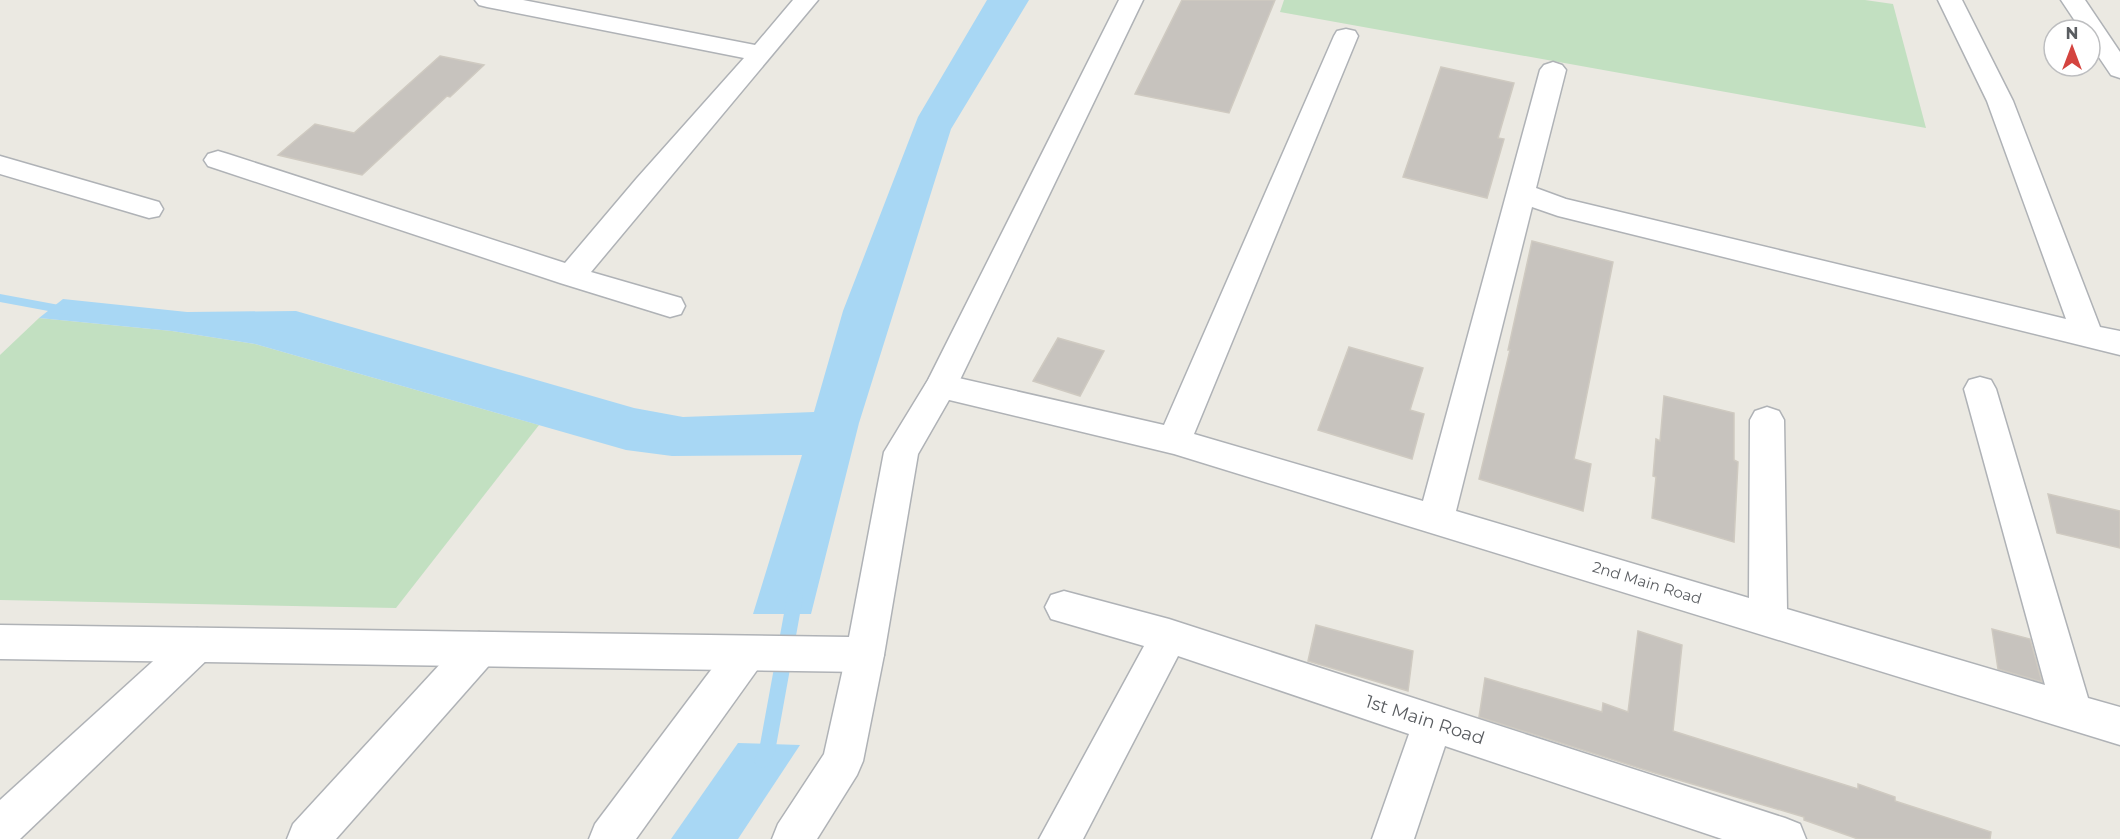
<svg xmlns="http://www.w3.org/2000/svg" width="2120" height="839" viewBox="0 0 2120 839" font-family="Montserrat,sans-serif">
	<style>
		.green { fill: #c2e0c1 }
		.water { fill: #a8d7f4 }
		.lines { fill: none; stroke-linecap: round; stroke-linejoin: round }
		.stream { fill: #a8d7f4; fill-rule: evenodd }
		.building { fill: #c7c3be; stroke: #cfcac1; stroke-width: 1.5 }
		.minor-casing { stroke: #afb2b6; stroke-width: 3 }
		.tertiary-casing { stroke: #afb2b6; stroke-width: 3 }
		.minor { fill: #fff; fill-rule: evenodd }
		.tertiary { fill: #fff; fill-rule: evenodd }
		.labels { text-anchor: middle; stroke-width: 5; stroke-linejoin: round; paint-order: stroke }
		.street-label { font-size: 15px; fill: #5a5d61; stroke: #fff }
		.near-street-label { font-size: 18px; fill: #5a5d61; stroke: #fff }
	</style>
	<rect width="100%" height="100%" fill="#ebe9e2"/>
	<!-- green -->
	<g class="green">
		<path d="M1284 0H1865L1893 4 1926 128 1280 12Z"/>
		<path d="M39 318 172 331 255 344 539 425 396 608 0 600V355Z"/>
	</g>
	<!-- water -->
	<g class="water">
		<path d="M987 0H1029L951 129 859 423 811 614H753L802 455 672 456 626 450 255 344 172 331 39 318 63 299 187 312 296 311 634 408 683 417 814 412 843 311 918 117Z"/>
		<path d="M738 743 800 745 738 839H671Z"/>
	</g>
	<g class="lines">
		<!-- stream -->
		<g class="stream">
			<path d="M0 294 70 307 76 311 70 315 0 302Z"/>
			<path d="M795 590 800 592 803 597 775 752 768 766 762 768 756 766 754 760 759 750 787 597 790 592Z"/>
		</g>
	</g>
	<!-- building -->
	<g class="building">
		<path d="M1182 0H1275L1229 113 1135 94Z"/>
		<path d="M440 56 484 65 450 97 447 96 362 175 278 155 315 124 354 133Z"/>
		<path d="M1441 67 1514 83 1498 138 1504 139 1487 198 1403 177Z"/>
		<path d="M1532 241 1613 262 1574 459 1591 464 1583 511 1479 479 1510 350H1508Z"/>
		<path d="M1058 338 1104 351 1080 396 1033 381Z"/>
		<path d="M1349 347 1423 368 1410 410 1424 414 1412 459 1318 430Z"/>
		<path d="M1664 396 1734 413V460L1738 462 1734 542 1652 518 1656 477 1653 476 1656 439 1660 441Z"/>
		<path d="M2048 494 2120 511V548L2057 533Z"/>
		<path d="M1316 625 1413 651 1408 691 1308 661Z"/>
		<path d="M1992 629 2030 639 2042 682 1998 669Z"/>
		<path d="M1638 631 1682 645 1673 731 1858 789V784L1895 797V801L1991 832 1990 839H1858L1804 820V817L1655 773 1479 717 1485 678 1602 712 1603 703 1628 712Z"/>
	</g>
	<g class="lines">
		<defs>
			<g id="minor">
				<path d="M475 0H523L755 45 793 0H818L591 272 681 298 685 306 681 314 670 317 560 283 208 166 204 160 208 154 218 151 228 154 565 263 637 178 744 58 487 7 479 5Z"/>
				<path d="M1938 0H1962L2013 101 2100 327 2120 331V355L1558 216 1532 207 1456 511 1749 598 1750 420 1755 411 1767 407 1779 411 1784 420 1787 609 2045 685 1964 389 1969 380 1980 377 1991 380 1996 389 2088 698 2120 707V745L1174 454 941 398 930 395 925 386 930 377 941 374 1164 425 1334 36 1337 31 1346 29 1355 31 1358 36 1194 434 1423 501 1540 70 1544 65 1553 62 1562 65 1566 70 1536 188 1566 199 2066 319 1987 101Z"/>
				<path d="M2061 0H2085L2120 52V78L2111 75 2090 44V30H2081Z"/>
				<path d="M0 156 159 202 163 209 159 216 149 218 0 174Z"/>
				<path d="M1064 591 1169 619 1785 818 1800 824 1806 839H1722L1445 746 1414 839H1372L1409 734 1178 656 1083 839H1039L1144 646 1051 619 1045 607 1051 595Z"/>
				<path d="M197 628 210 633 216 645 210 657 20 839H0V800L184 633Z"/>
				<path d="M479 632 493 637 498 649 493 661 336 839H287L293 824 465 637Z"/>
				<path d="M746 637 760 642 765 654 760 666 636 839H589L595 824 732 642Z"/>
				<path d="M865 638 879 643 884 655 863 761 857 775 817 839H772L778 824 824 754 846 655 851 643Z"/>
			</g>
			<path id="tertiary" d="M1119 0H1143L957 386 918 454 884 655 879 667 865 672 0 659V625L849 637 884 452 928 380Z"/>
		</defs>
		<!-- minor casing -->
		<use href="#minor" class="minor-casing"/>
		<!-- tertiary casing -->
		<use href="#tertiary" class="tertiary-casing"/>
		<!-- minor -->
		<use href="#minor" class="minor"/>
		<!-- tertiary -->
		<use href="#tertiary" class="tertiary"/>
	</g>
	<g class="labels">
		<!-- street labels -->
		<g class="street-label">
			<text transform="translate(1647 583) rotate(17)" y="5">2nd Main Road</text>
		</g>
		<!-- near-street labels -->
		<g class="near-street-label">
			<text transform="translate(1425 720) rotate(18)" y="6">1st Main Road</text>
		</g>
	</g>
	<!-- north arrow -->
	<g transform="translate(2072 48)"><circle r="28" fill="#ffffff" stroke="#bdbec0" stroke-width="1.5"/>
	<path d="M0-4.5L10 22L0 15L-10 22Z" fill="#d4443f"/>
	<text y="-9" font-size="16" font-weight="bold" text-anchor="middle" fill="#5a5d61">N</text>
	</g>
</svg>
